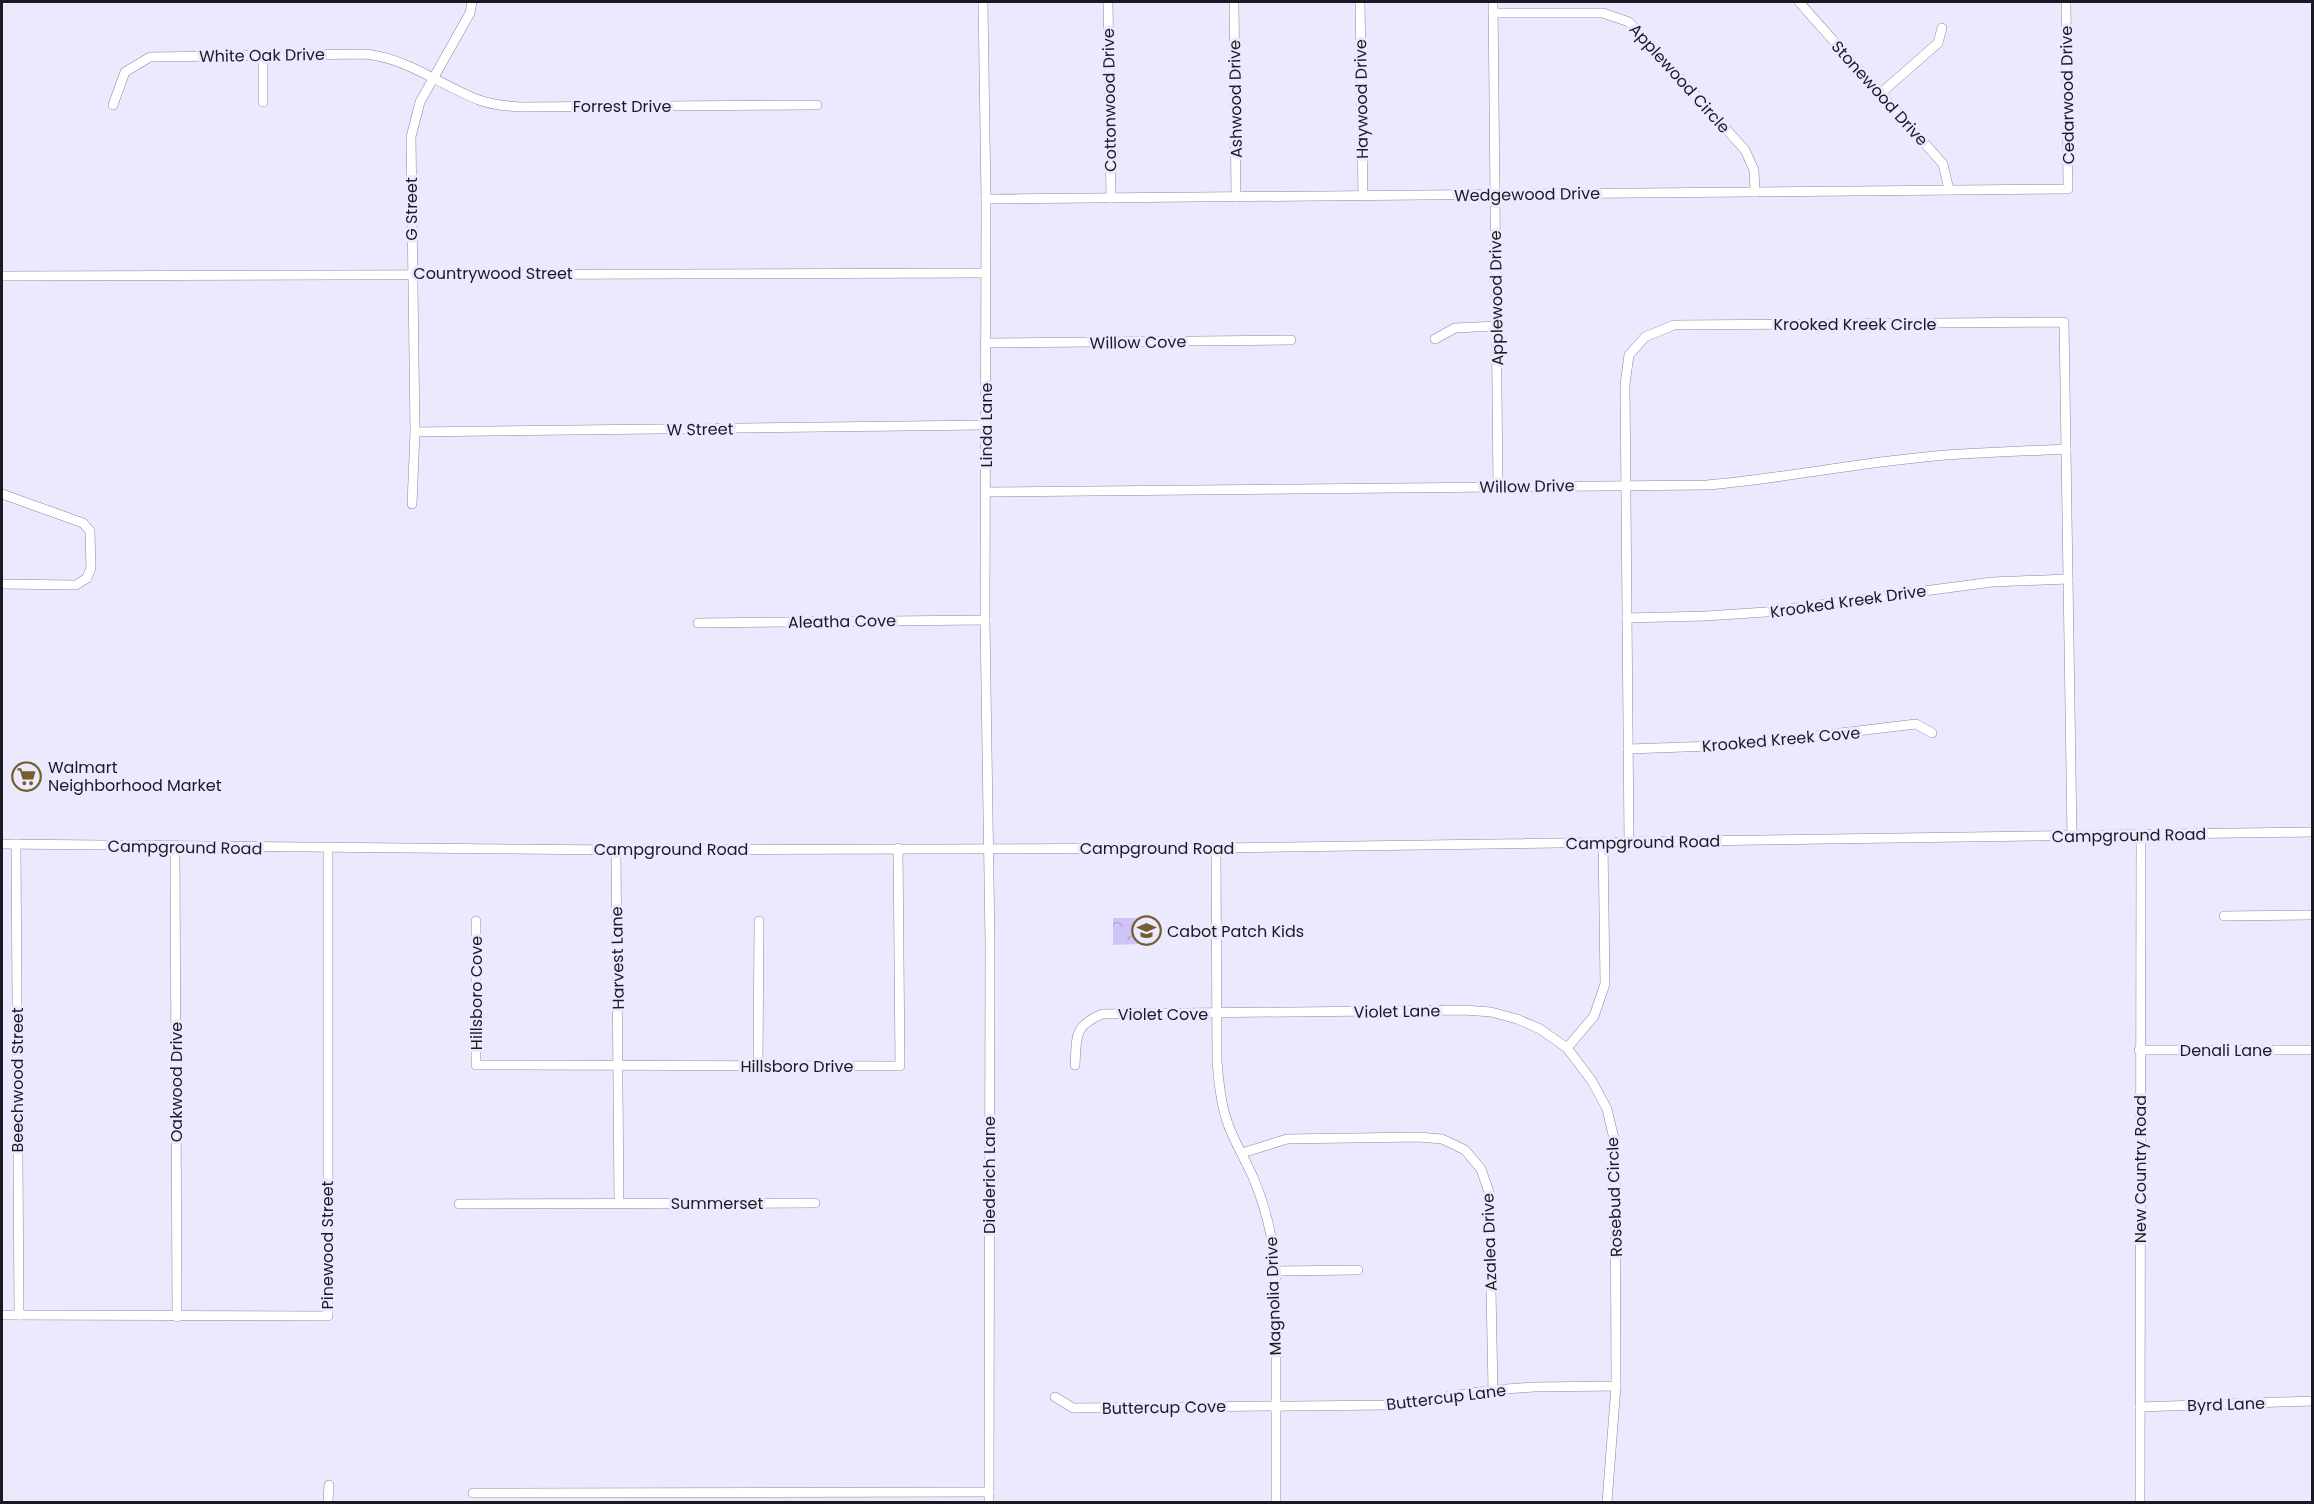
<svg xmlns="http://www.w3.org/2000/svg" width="2314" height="1504" viewBox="0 0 2314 1504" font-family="Poppins,sans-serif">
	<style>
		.park { fill: url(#park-crowns) }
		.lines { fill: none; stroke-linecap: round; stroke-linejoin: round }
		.minor-casing { stroke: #8d87a0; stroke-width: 10 }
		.minor { stroke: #fff; stroke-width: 9 }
		.labels { text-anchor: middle; stroke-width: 6; stroke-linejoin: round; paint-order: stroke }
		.street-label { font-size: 16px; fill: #1b1922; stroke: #ece8fe }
		.poi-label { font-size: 16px; fill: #1b1922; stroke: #ece8fe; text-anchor: start }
	</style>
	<defs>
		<pattern id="park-crowns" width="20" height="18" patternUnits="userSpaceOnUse" patternTransform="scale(1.5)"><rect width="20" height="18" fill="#d0c4f6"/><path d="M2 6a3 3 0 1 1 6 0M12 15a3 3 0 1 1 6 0" fill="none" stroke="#b2a8d3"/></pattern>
	</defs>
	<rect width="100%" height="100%" fill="#ece8fe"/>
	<!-- park -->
	<path class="park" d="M1113 918H1138V944L1113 945Z"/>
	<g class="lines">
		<defs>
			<g id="minor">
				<path d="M983 2 986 199 985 620 990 942 989 1502"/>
				<path d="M1108 2 1111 198"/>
				<path d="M1234 2 1236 197"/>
				<path d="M1360 2 1363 196"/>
				<path d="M1493 2 1498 487"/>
				<path d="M1799 2 1943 164 1949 190"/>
				<path d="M1493 13H1603L1629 22 1745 150 1754 170 1755 192"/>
				<path d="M1881 93 1938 43 1942 28"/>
				<path d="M263 102V55"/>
				<path d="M113 105 125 72 150 57 365 54C407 58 440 85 479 100 492 105 506 106 520 107L817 105"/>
				<path d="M986 199 2068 189 2066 2"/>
				<path d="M2 276 985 273"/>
				<path d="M1435 339 1455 328 1497 326"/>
				<path d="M985 343 1291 340"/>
				<path d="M415 432 985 425"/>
				<path d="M986 492 1707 485C1777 479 1846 465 1916 458 1966 452 2016 452 2066 449"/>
				<path d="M2 494 83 523 90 531 91 568 87 578 76 585 2 584"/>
				<path d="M412 504 415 432 411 137 420 102 470 13 472 2"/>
				<path d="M1627 618 1706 616 1766 612 1992 582 2068 579"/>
				<path d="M698 623 985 620"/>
				<path d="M1628 749 1741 745 1916 724 1932 733"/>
				<path d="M1629 842 1625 384 1629 355 1645 337 1674 325 2064 322 2072 836"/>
				<path d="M2 844 616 850 1216 848 2312 832"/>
				<path d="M16 844 19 1315"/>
				<path d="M175 847 177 1317"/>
				<path d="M1216 848 1217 1062C1219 1081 1220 1100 1226 1118 1232 1138 1244 1157 1253 1177 1266 1208 1273 1237 1276 1271V1502"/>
				<path d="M616 850 619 1204"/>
				<path d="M2224 916 2312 915"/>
				<path d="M476 921V1065L900 1066 898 848"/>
				<path d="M1567 1048 1594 1016 1605 984 1603 842"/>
				<path d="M2139 1050H2312"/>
				<path d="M1075 1065C1077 1036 1073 1027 1102 1014L1464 1010 1491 1012 1517 1019 1540 1029 1567 1048 1592 1081 1607 1109 1615 1143 1616 1386 1607 1502"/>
				<path d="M758 1066 759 921"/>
				<path d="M1242 1153 1287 1139 1418 1137 1442 1139 1465 1150 1481 1169 1489 1192 1493 1390"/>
				<path d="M459 1204 815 1203"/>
				<path d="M1276 1271 1358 1270"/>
				<path d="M2 1315 328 1316V848"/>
				<path d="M1055 1397 1073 1408 1391 1405 1493 1390 1534 1387 1616 1386"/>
				<path d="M2140 1407 2312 1401"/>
				<path d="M473 1493 989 1492"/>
				<path d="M328 1502 329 1485"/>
				<path d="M2140 1502 2141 836"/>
			</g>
		</defs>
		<!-- minor casing -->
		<use href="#minor" class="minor-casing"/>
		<!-- minor -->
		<use href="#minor" class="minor"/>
	</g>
	<!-- icons -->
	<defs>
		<symbol id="supermarket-ring" viewBox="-11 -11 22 22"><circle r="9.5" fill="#ece8fe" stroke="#725f2d" stroke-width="1.5"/><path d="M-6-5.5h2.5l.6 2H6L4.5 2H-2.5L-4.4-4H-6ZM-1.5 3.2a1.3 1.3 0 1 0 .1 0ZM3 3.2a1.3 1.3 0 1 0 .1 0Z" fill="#725f2d"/></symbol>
		<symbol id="school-ring" viewBox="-11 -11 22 22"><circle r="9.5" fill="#ece8fe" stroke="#725f2d" stroke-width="1.5"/><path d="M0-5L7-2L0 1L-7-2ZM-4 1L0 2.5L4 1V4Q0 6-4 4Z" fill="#725f2d"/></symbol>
	</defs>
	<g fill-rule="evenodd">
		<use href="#supermarket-ring" x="10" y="760" width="33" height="33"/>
		<use href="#school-ring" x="1130" y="914" width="33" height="33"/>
	</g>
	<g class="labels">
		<!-- street labels -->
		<g class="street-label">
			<text transform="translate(262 55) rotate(-1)" y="6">White Oak Drive</text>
			<text transform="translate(1680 78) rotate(48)" y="6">Applewood Circle</text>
			<text transform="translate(1880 93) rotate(48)" y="6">Stonewood Drive</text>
			<text transform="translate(2067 95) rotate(-91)" y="6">Cedarwood Drive</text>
			<text transform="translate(1235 99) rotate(-91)" y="6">Ashwood Drive</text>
			<text transform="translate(1361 99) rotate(-91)" y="6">Haywood Drive</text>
			<text transform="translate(1109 100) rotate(-91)" y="6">Cottonwood Drive</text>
			<text x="622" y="112">Forrest Drive</text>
			<text transform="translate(1527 194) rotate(-1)" y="6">Wedgewood Drive</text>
			<text transform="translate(411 209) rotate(-90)" y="6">G Street</text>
			<text x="493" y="279">Countrywood Street</text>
			<text transform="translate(1496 298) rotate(-91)" y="6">Applewood Drive</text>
			<text x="1855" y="330">Krooked Kreek Circle</text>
			<text transform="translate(1138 342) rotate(-1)" y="6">Willow Cove</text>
			<text transform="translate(986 425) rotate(-90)" y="6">Linda Lane</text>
			<text transform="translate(700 429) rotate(-1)" y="6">W Street</text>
			<text transform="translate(1527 486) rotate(-1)" y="6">Willow Drive</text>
			<text transform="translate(1848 601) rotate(-8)" y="6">Krooked Kreek Drive</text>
			<text transform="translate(842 621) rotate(-1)" y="6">Aleatha Cove</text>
			<text transform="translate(1781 739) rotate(-5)" y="6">Krooked Kreek Cove</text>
			<text transform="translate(2129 835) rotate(-1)" y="6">Campground Road</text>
			<text transform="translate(1643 842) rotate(-1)" y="6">Campground Road</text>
			<text transform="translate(185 847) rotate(1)" y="6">Campground Road</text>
			<text x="1157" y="854">Campground Road</text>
			<text x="671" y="855">Campground Road</text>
			<text transform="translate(617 958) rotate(-91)" y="6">Harvest Lane</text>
			<text transform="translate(476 993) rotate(-90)" y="6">Hillsboro Cove</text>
			<text transform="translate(1397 1011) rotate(-1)" y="6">Violet Lane</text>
			<text x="1163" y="1020">Violet Cove</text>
			<text x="2226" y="1056">Denali Lane</text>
			<text x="797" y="1072">Hillsboro Drive</text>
			<text transform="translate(17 1080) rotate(-90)" y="6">Beechwood Street</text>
			<text transform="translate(176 1082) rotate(-90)" y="6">Oakwood Drive</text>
			<text transform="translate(2140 1169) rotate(-90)" y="6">New Country Road</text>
			<text transform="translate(989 1175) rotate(-90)" y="6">Diederich Lane</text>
			<text transform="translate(1614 1197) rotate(-92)" y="6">Rosebud Circle</text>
			<text x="717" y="1209">Summerset</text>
			<text transform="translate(1489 1242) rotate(-92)" y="6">Azalea Drive</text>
			<text transform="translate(327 1245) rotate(-90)" y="6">Pinewood Street</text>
			<text transform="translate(1273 1296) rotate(-92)" y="6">Magnolia Drive</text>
			<text transform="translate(1446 1397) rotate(-7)" y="6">Buttercup Lane</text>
			<text transform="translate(2226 1404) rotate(-2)" y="6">Byrd Lane</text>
			<text transform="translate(1164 1407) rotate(-1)" y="6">Buttercup Cove</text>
		</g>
		<!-- poi labels -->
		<g class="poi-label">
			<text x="48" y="773">Walmart<tspan x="48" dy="18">Neighborhood Market</tspan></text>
			<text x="1167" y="937">Cabot Patch Kids</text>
		</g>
	</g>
	<!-- border -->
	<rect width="2314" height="1504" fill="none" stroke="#1b1922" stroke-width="6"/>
</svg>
